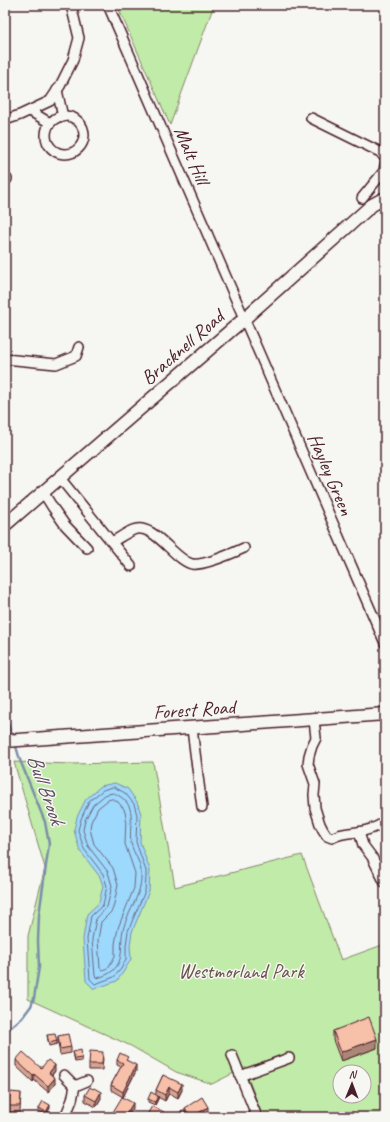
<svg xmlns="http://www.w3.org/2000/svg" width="390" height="1122" viewBox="0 0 390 1122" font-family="Caveat,sans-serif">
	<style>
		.green { fill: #c1eba8; stroke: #86856a; fill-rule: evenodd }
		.water { fill: #9dd8fd; stroke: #7c8ea9 }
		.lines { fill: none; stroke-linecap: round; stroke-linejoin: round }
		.shore { stroke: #6b697f; stroke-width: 1 }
		.stream { stroke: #7c8ea9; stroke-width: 2.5 }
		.minor-casing { stroke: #4a1f2b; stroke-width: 12 }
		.major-casing { stroke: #4a1f2b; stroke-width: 15 }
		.minor { stroke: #f6f6f2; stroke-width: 9 }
		.major { stroke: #f6f6f2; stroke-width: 12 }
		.wall { fill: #d4a591; stroke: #4a1f2b }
		.shaded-wall { fill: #ac8676; stroke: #4a1f2b }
		.building { fill: #f6c0a9; stroke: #4a1f2b }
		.labels { text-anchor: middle; stroke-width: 3; stroke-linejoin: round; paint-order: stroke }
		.street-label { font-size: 20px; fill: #4a1f2b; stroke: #f6f6f2 }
		.park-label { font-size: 20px; fill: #68524a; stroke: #f6f6f2 }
		.water-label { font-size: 21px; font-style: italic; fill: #5f4d60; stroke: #f6f6f2 }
	</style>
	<rect width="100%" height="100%" fill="#f6f6f2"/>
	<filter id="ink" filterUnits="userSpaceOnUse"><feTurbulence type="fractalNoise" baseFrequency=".025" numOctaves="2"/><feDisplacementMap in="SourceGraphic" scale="8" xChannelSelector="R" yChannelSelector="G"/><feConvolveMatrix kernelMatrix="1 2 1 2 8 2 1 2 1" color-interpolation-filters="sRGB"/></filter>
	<g filter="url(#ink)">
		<!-- green -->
		<g class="green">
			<path d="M117 5H214L170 125Z"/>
			<path d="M14 762 72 764 153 762 175 887 302 855 341 960 385 944V1117H263L244 1068 212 1084 176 1072 131 1046 28 999V936L45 868ZM340 1072H364V1096H340Z"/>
		</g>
		<!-- water -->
		<path class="water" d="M115 783 128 789 137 802 141 814 140 842 150 870 149 891 132 932 130 945 131 959 124 971 117 981 94 989 86 981 83 939 87 914 99 903 103 886 100 877 80 851 74 830 77 817 86 799 101 786Z"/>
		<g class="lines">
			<!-- shore -->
			<g class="shore">
				<path d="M114 787 125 793 134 804 137 815 136 842 146 871V878L145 891 128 931 126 945V959L121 969 114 977 95 984 90 979 87 939 91 916 103 905 107 886 103 874 84 849 78 830 81 819 89 801 103 790Z"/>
				<path d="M114 793C140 805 128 822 131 843 133 853 141 862 141 872 143 894 128 910 123 930 120 942 124 955 117 966 112 973 105 976 97 978L95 976 92 939 96 919 107 907 112 886 108 872 88 846 83 830 85 820 93 805 105 795Z"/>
				<path d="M113 799 118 802 124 809 126 816 125 844 135 873 134 888 118 928 115 944V956L108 968 102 970 100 968 98 940 101 922 111 912 113 908 118 885 113 868 94 844 90 829 91 822 98 808 108 800Z"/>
			</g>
			<!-- stream -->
			<g class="stream">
				<path d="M5 713 12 737"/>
				<path d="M5 1032 22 1018 31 1006 34 998 39 967 38 941 39 915 49 844 45 822 20 760 15 743"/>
			</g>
			<defs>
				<g id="minor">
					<path d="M108 5 385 643"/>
					<path d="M57 90 63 117"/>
					<path d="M30 111 50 123"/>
					<circle cx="65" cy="135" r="19"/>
					<path d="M311 118 380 152 385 158"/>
					<path d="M5 120 20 115 50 101 60 86 73 60 79 38 71 5"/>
					<path d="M5 179H7"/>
					<path d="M362 198 384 171 385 165"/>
					<path d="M5 359 56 364 76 356 79 347"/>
					<path d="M60 478 131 566"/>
					<path d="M43 492 53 508 65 525 87 548"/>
					<path d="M112 542C119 538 126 533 133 530 153 521 174 560 192 564 204 566 233 553 244 548"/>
					<path d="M314 720 316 738 312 746 309 756 308 764 315 784 314 795 315 808 320 824 323 830 327 836 332 838C340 833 348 833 357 832 367 831 377 827 385 822"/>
					<path d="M192 729 202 807"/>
					<path d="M359 832 363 845 372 857 385 883"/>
					<path d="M232 1055 257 1117"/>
					<path d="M64 1075 75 1086 87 1081"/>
					<path d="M240 1076 289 1058"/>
					<path d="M65 1117 72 1100 75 1086"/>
				</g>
				<g id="major">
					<path d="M5 525 244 319 372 205 385 198"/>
					<path d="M5 741 385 714"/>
				</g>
			</defs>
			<!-- minor casing -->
			<use href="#minor" class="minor-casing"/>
			<!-- major casing -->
			<use href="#major" class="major-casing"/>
			<!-- minor -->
			<use href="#minor" class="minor"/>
			<!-- major -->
			<use href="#major" class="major"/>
		</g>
		<!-- wall -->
		<g class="wall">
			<path d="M333 1031 377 1048 341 1061 333 1040Z"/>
			<path d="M47 1035 57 1041V1044L49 1046Z"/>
			<path d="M58 1036 71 1047V1053L60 1055 58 1042Z"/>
			<path d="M73 1052 82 1058V1061L75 1062Z"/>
			<path d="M103 1058 102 1070H89V1064Z"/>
			<path d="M16 1060 55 1071 52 1075 55 1084 48 1092 34 1080 33 1082 16 1066Z"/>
			<path d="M117 1060 128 1061 136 1071 123 1097 111 1090V1085L121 1067 117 1065Z"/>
			<path d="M163 1075 182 1090 178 1098 169 1093 165 1101 158 1097V1099L155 1105 148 1102V1099L156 1094V1090Z"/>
			<rect x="5" y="1088" width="3" height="12"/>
			<path d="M21 1093 20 1112H9V1106Z"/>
			<path d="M85 1095 101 1098 96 1107 85 1101Z"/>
			<path d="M39 1108H50L46 1115 39 1111Z"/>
			<path d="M185 1108 208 1112 201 1117H177V1114L185 1113Z"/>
		</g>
		<!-- shaded-wall -->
		<g class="shaded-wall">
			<path d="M377 1039V1048L341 1061V1052Z"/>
			<path d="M55 1065V1071L49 1079V1073Z"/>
			<path d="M136 1065V1071L123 1097V1092Z"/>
			<path d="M34 1074V1080L33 1082V1076Z"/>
			<path d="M55 1078V1084L48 1092V1086Z"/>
			<path d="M182 1084V1090L178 1098V1092Z"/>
			<path d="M169 1087V1093L165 1101V1095Z"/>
			<path d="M101 1092V1098L96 1107V1101Z"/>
			<path d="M158 1096V1099L155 1105V1102Z"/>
			<path d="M133 1103V1109L128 1117H125Z"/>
			<path d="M50 1105V1108L46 1115V1112Z"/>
			<path d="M208 1107V1112L201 1117H192Z"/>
		</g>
		<!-- building -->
		<g class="building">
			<path d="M369 1017 377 1039 341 1052 333 1031Z"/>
			<path d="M55 1034 57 1041 49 1043 47 1035Z"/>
			<path d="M68 1034 71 1047 60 1049 58 1036Z"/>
			<path d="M81 1050 82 1058 75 1059 73 1052Z"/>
			<path d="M90 1051 103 1052 102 1064H89Z"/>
			<path d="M23 1052 41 1068 48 1060 55 1065 49 1073 55 1078 48 1086 34 1074 33 1076 16 1060Z"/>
			<path d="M120 1053 128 1057 126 1060 136 1065 123 1092 111 1085 123 1063 117 1060Z"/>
			<path d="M163 1075 182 1084 178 1092 169 1087 165 1095 156 1090Z"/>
			<path d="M90 1087 93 1089 94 1088 101 1092 96 1101 85 1095Z"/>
			<path d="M5 1088H8V1097L5 1096Z"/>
			<path d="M10 1092 21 1093 20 1106H9Z"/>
			<path d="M151 1092 158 1096 155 1102 148 1099Z"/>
			<path d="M122 1097 133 1103 125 1116 122 1115 121 1117H110Z"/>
			<path d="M202 1097 208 1107 192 1117H191L185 1108Z"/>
			<path d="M43 1101 50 1105 46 1112 39 1108Z"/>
			<path d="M152 1106 164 1112 161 1117H151L147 1115Z"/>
			<path d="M184 1110 188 1117H178L177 1114Z"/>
			<path d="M49 1112 57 1117H47Z"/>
			<path d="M234 1113 246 1114V1117H234Z"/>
		</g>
	</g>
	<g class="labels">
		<!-- street labels -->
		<g class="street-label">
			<text transform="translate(192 155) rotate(67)" y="7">Malt Hill</text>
			<text transform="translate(182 347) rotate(-41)" y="7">Bracknell Road</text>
			<text transform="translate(331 474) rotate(67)" y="7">Hayley Green</text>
			<text transform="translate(194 709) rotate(-4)" y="7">Forest Road</text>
		</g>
		<!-- park labels -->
		<g class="park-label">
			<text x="241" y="978">Westmorland Park</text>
		</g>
		<!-- water labels -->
		<g class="water-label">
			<text transform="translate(46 789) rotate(70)" y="7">Bull Brook</text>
		</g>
	</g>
	<!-- margin -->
	<rect width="390" height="1122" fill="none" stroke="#f6f6f2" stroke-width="20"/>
	<rect x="10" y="10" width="370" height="1102" fill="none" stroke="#4a1f2b" stroke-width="1.5" filter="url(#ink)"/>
	<!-- north arrow -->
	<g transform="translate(352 1084) rotate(1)"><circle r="19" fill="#f6f6f2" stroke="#b1a0a2"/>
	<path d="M0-3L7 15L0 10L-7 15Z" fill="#4a1f2b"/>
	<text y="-6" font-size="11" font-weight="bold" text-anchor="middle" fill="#4a1f2b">N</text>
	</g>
</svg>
